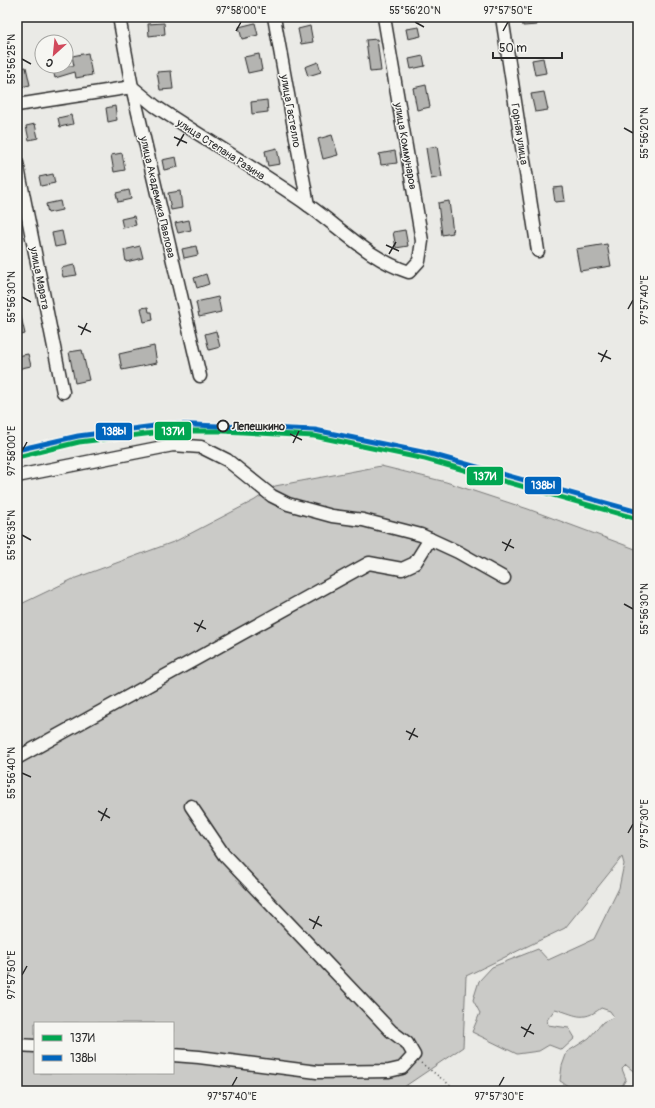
<svg xmlns="http://www.w3.org/2000/svg" width="655" height="1108" viewBox="0 0 655 1108" font-family="Pangolin,sans-serif">
	<style>
		.green { fill: #cacac7; stroke: #7a7a79; fill-rule: evenodd }
		.building { fill: #b4b4b1; stroke: #2b2b2b }
		.lines { fill: none; stroke-linecap: round; stroke-linejoin: round }
		.minor-casing { stroke: #2b2b2b; stroke-width: 15 }
		.path { stroke: #2b2b2b; stroke-width: 1.5; stroke-dasharray: 1 3; stroke-linecap: butt }
		.minor { stroke: #f6f6f2; stroke-width: 12 }
		.rail-1-casing { stroke: #f6f6f2; stroke-width: 8 }
		.rail-2-casing { stroke: #f6f6f2; stroke-width: 8 }
		.rail-1 { stroke: #00a651; stroke-width: 5 }
		.rail-2 { stroke: #0065bd; stroke-width: 5 }
		.ticks { fill: none; stroke: #2b2b2b; stroke-width: 1.5 }
		.stop-dot { fill: #f6f6f2; stroke: #2b2b2b; stroke-width: 2 }
		.labels { text-anchor: middle; stroke-width: 3; stroke-linejoin: round; paint-order: stroke }
		.street-label { font-size: 11px; fill: #2b2b2b; stroke: #f6f6f2 }
		.stop-label { font-size: 11px; font-weight: bold; fill: #2b2b2b; stroke: #f6f6f2; text-anchor: start }
		.line-badge { stroke: #f6f6f2; stroke-width: 1.5 }
		.badge-label { font-size: 11px; text-anchor: middle; font-weight: bold; fill: #fff }
		.neatline { fill: none; stroke: #2b2b2b; stroke-width: 1.5 }
		.ticks-label { font-size: 10px; text-anchor: middle; fill: #2b2b2b }
	</style>
	<rect width="100%" height="100%" fill="#eaeae6"/>
	<filter id="ink" filterUnits="userSpaceOnUse"><feTurbulence type="fractalNoise" baseFrequency=".025" numOctaves="2"/><feDisplacementMap in="SourceGraphic" scale="8" xChannelSelector="R" yChannelSelector="G"/><feConvolveMatrix kernelMatrix="1 2 1 2 8 2 1 2 1" color-interpolation-filters="sRGB"/></filter>
	<g filter="url(#ink)">
		<!-- green -->
		<path class="green" d="M381 466 446 482 528 509 638 550V1075L626 1065 622 1069 626 1079 619 1091H576L560 1081 562 1066 567 1052 589 1038 603 1022 614 1017 610 1011 601 1008C582 1023 575 1014 555 1009L547 1020 548 1025 569 1028 575 1038 562 1050 549 1045 539 1051 517 1054 472 1032 480 1013 473 1000 479 981 492 967 538 949 548 960 594 939 619 888 624 864 622 857 565 928 466 976 463 1047 398 1091H17V606L73 579 176 541 255 500 275 486ZM35 1023H173V1073H35Z"/>
		<!-- building -->
		<g class="building">
			<path d="M522 17H535L537 25 523 26Z"/>
			<path d="M164 23 165 34 149 36 148 24Z"/>
			<path d="M255 23 258 35 242 39 239 27Z"/>
			<path d="M310 26 313 42 301 44 298 29Z"/>
			<path d="M419 27 421 36 408 39 406 29Z"/>
			<path d="M377 39 381 71 370 72 366 40Z"/>
			<path d="M88 53 92 75 76 78 75 72 55 78 52 66H74L72 56Z"/>
			<path d="M259 54 262 70 248 73 244 57Z"/>
			<path d="M423 56 425 66 411 69 409 59Z"/>
			<path d="M543 58 546 73 535 75 532 60Z"/>
			<path d="M318 62 321 72 308 76 305 67Z"/>
			<path d="M26 67 30 85 17 88V69Z"/>
			<path d="M171 71 173 89 160 90 157 72Z"/>
			<path d="M426 85 430 107 417 110 413 88Z"/>
			<path d="M544 92 548 110 535 112 531 94Z"/>
			<path d="M267 100 268 112 252 114 251 102Z"/>
			<path d="M115 106 117 120 108 122 106 108Z"/>
			<path d="M71 115 73 124 60 127 58 118Z"/>
			<path d="M35 124 38 138 29 140 26 126Z"/>
			<path d="M332 135 338 155 323 159 318 139Z"/>
			<path d="M437 146 442 177 431 179 426 148Z"/>
			<path d="M277 148 280 164 268 166 265 151Z"/>
			<path d="M395 151 397 163 381 165 379 154Z"/>
			<path d="M122 153 125 170 114 172 111 155Z"/>
			<path d="M176 157 178 167 164 170 162 160Z"/>
			<path d="M53 174 55 183 41 186 39 177Z"/>
			<path d="M563 187 565 201 555 202 553 188Z"/>
			<path d="M129 190 131 199 118 202 116 193Z"/>
			<path d="M180 191 182 208 171 210 168 193Z"/>
			<path d="M60 201 62 210 48 213 46 204Z"/>
			<path d="M449 201 453 233 442 235 438 203Z"/>
			<path d="M134 216 136 225 123 228 121 219Z"/>
			<path d="M189 220 191 230 178 233 175 223Z"/>
			<path d="M405 230 408 246 396 248 393 232Z"/>
			<path d="M62 231 65 245 55 247 52 233Z"/>
			<path d="M607 244 611 266 580 271 576 249Z"/>
			<path d="M140 246 143 258 126 262 124 250Z"/>
			<path d="M196 246 198 255 184 258 182 249Z"/>
			<path d="M74 265 77 275 63 277 61 268Z"/>
			<path d="M206 274 209 284 197 288 194 278Z"/>
			<path d="M218 297 221 312 199 317 196 302Z"/>
			<path d="M148 307 149 312H152L153 320 144 322 141 308Z"/>
			<path d="M20 312 25 334 17 336V313Z"/>
			<path d="M216 331 220 347 209 350 205 334Z"/>
			<path d="M154 346 157 363 122 370 119 354Z"/>
			<path d="M82 350 89 380 75 383 69 352Z"/>
			<path d="M28 354 31 366 17 369V356Z"/>
		</g>
		<g class="lines">
			<defs>
				<g id="minor">
					<path d="M119 17 132 87 200 376"/>
					<path d="M274 17 308 205"/>
					<path d="M502 17 538 251"/>
					<path d="M17 105 132 87 155 106C205 139 258 170 308 205 341 228 369 259 409 272L419 261 422 241 384 17"/>
					<path d="M17 163 63 392"/>
					<path d="M17 476 173 445 201 447 227 460 272 496 288 504 332 516 363 520 421 535 458 552 504 578"/>
					<path d="M17 758 369 563 402 569 415 563 430 539"/>
					<path d="M17 1045 35 1046"/>
					<path d="M173 1055 199 1057 317 1072 389 1071 402 1068 414 1055 407 1043 391 1031 224 855 191 806"/>
				</g>
			</defs>
			<!-- minor casing -->
			<use href="#minor" class="minor-casing"/>
			<!-- path -->
			<path class="path" d="M421 1063 458 1091"/>
			<!-- minor -->
			<use href="#minor" class="minor"/>
			<defs>
				<path id="rail-1" d="M17 457 79 442 170 431H223L314 436 425 459 638 519"/>
				<path id="rail-2" d="M17 450 78 436 170 424 315 430 427 453 638 512"/>
			</defs>
			<!-- rail-1 casing -->
			<use href="#rail-1" class="rail-1-casing"/>
			<!-- rail-2 casing -->
			<use href="#rail-2" class="rail-2-casing"/>
			<!-- rail-1 -->
			<use href="#rail-1" class="rail-1"/>
			<!-- rail-2 -->
			<use href="#rail-2" class="rail-2"/>
		</g>
	</g>
	<!-- ticks -->
	<path class="ticks" d="M415 22 424 27M236 31 241 22M503 31 508 22M22 59 31 64M624 128 633 133M174 137 187 143M177 146 184 134M386 245 399 251M389 254 396 242M22 297 31 302M628 309 633 300M78 326 91 332M81 335 87 323M598 353 611 359M601 362 607 350M290 434 302 440M293 443 299 431M22 451 27 442M22 535 31 540M502 542 514 548M505 551 511 539M624 604 633 609M194 623 206 629M197 632 203 620M406 731 418 737M409 740 415 728M22 773 31 777M98 811 110 818M101 821 107 808M628 833 633 824M309 919 322 926M313 929 319 916M22 975 27 966M521 1027 534 1034M524 1037 531 1024M232 1086 237 1077M499 1086 504 1077"/>
	<!-- markers -->
	<circle class="stop-dot" cx="223" cy="426" r="5.5"/>
	<g class="labels">
		<!-- street labels -->
		<g class="street-label">
			<text transform="translate(291 111) rotate(80)" y="4">улица Гастелло</text>
			<text transform="translate(520 134) rotate(81)" y="4">Горная улица</text>
			<text transform="translate(406 146) rotate(80)" y="4">улица Коммунаров</text>
			<text transform="translate(221 149) rotate(33)" y="4">улица Степана Разина</text>
			<text transform="translate(158 197) rotate(77)" y="4">улица Академика Павлова</text>
			<text transform="translate(40 278) rotate(79)" y="4">улица Марата</text>
		</g>
		<!-- stop labels -->
		<g class="stop-label">
			<text x="232" y="430">Лепешкино</text>
		</g>
	</g>
	<g class="line-badge">
		<rect x="154" y="421" width="38" height="20" rx="4" fill="#00a651"/>
		<rect x="95" y="422" width="38" height="19" rx="4" fill="#0065bd"/>
		<rect x="466" y="466" width="38" height="20" rx="4" fill="#00a651"/>
		<rect x="524" y="476" width="38" height="19" rx="4" fill="#0065bd"/>
	</g>
	<g class="badge-label">
		<text x="173" y="435">137И</text>
		<text x="114" y="435">138Ы</text>
		<text x="485" y="480">137И</text>
		<text x="543" y="489">138Ы</text>
	</g>
	<!-- margin -->
	<rect width="655" height="1108" fill="none" stroke="#f6f6f2" stroke-width="44"/>
	<!-- legend -->
	<rect x="34" y="1022" width="140" height="52" fill="#f6f6f2" stroke="#a5a5a2"/>
	<rect x="42" y="1035" width="20" height="6" fill="#00a651" stroke="#a5a5a2"/>
	<text x="70" y="1042" font-size="12" fill="#2b2b2b">137И</text>
	<rect x="42" y="1055" width="20" height="6" fill="#0065bd" stroke="#a5a5a2"/>
	<text x="70" y="1062" font-size="12" fill="#2b2b2b">138Ы</text>
	<!-- north arrow -->
	<g transform="translate(54 54) rotate(207)"><circle r="19" fill="#f6f6f2" stroke="#a5a5a2"/>
	<path d="M0-3L7 15L0 10L-7 15Z" fill="#d1495b"/>
	<text y="-6" font-size="11" font-weight="bold" text-anchor="middle" fill="#2b2b2b">С</text>
	</g>
	<!-- scale -->
	<path d="M493 52v6h69v-6" fill="none" stroke="#2b2b2b" stroke-width="2"/>
	<text x="499" y="52" font-size="12" fill="#2b2b2b" stroke="#f6f6f2" stroke-width="3" paint-order="stroke">50 m</text>
	<rect x="22" y="22" width="611" height="1064" class="neatline"/>
	<g class="ticks-label">
		<text x="241" y="14">97°58'00"E</text>
		<text x="415" y="14">55°56'20"N</text>
		<text x="508" y="14">97°57'50"E</text>
		<text transform="translate(11 59) rotate(-90)" y="4">55°56'25"N</text>
		<text transform="translate(644 133) rotate(-90)" y="4">55°56'20"N</text>
		<text transform="translate(11 297) rotate(-90)" y="4">55°56'30"N</text>
		<text transform="translate(644 300) rotate(-90)" y="4">97°57'40"E</text>
		<text transform="translate(11 451) rotate(-90)" y="4">97°58'00"E</text>
		<text transform="translate(11 535) rotate(-90)" y="4">55°56'35"N</text>
		<text transform="translate(644 609) rotate(-90)" y="4">55°56'30"N</text>
		<text transform="translate(11 773) rotate(-90)" y="4">55°56'40"N</text>
		<text transform="translate(644 824) rotate(-90)" y="4">97°57'30"E</text>
		<text transform="translate(11 975) rotate(-90)" y="4">97°57'50"E</text>
		<text x="232" y="1100">97°57'40"E</text>
		<text x="499" y="1100">97°57'30"E</text>
	</g>
</svg>
